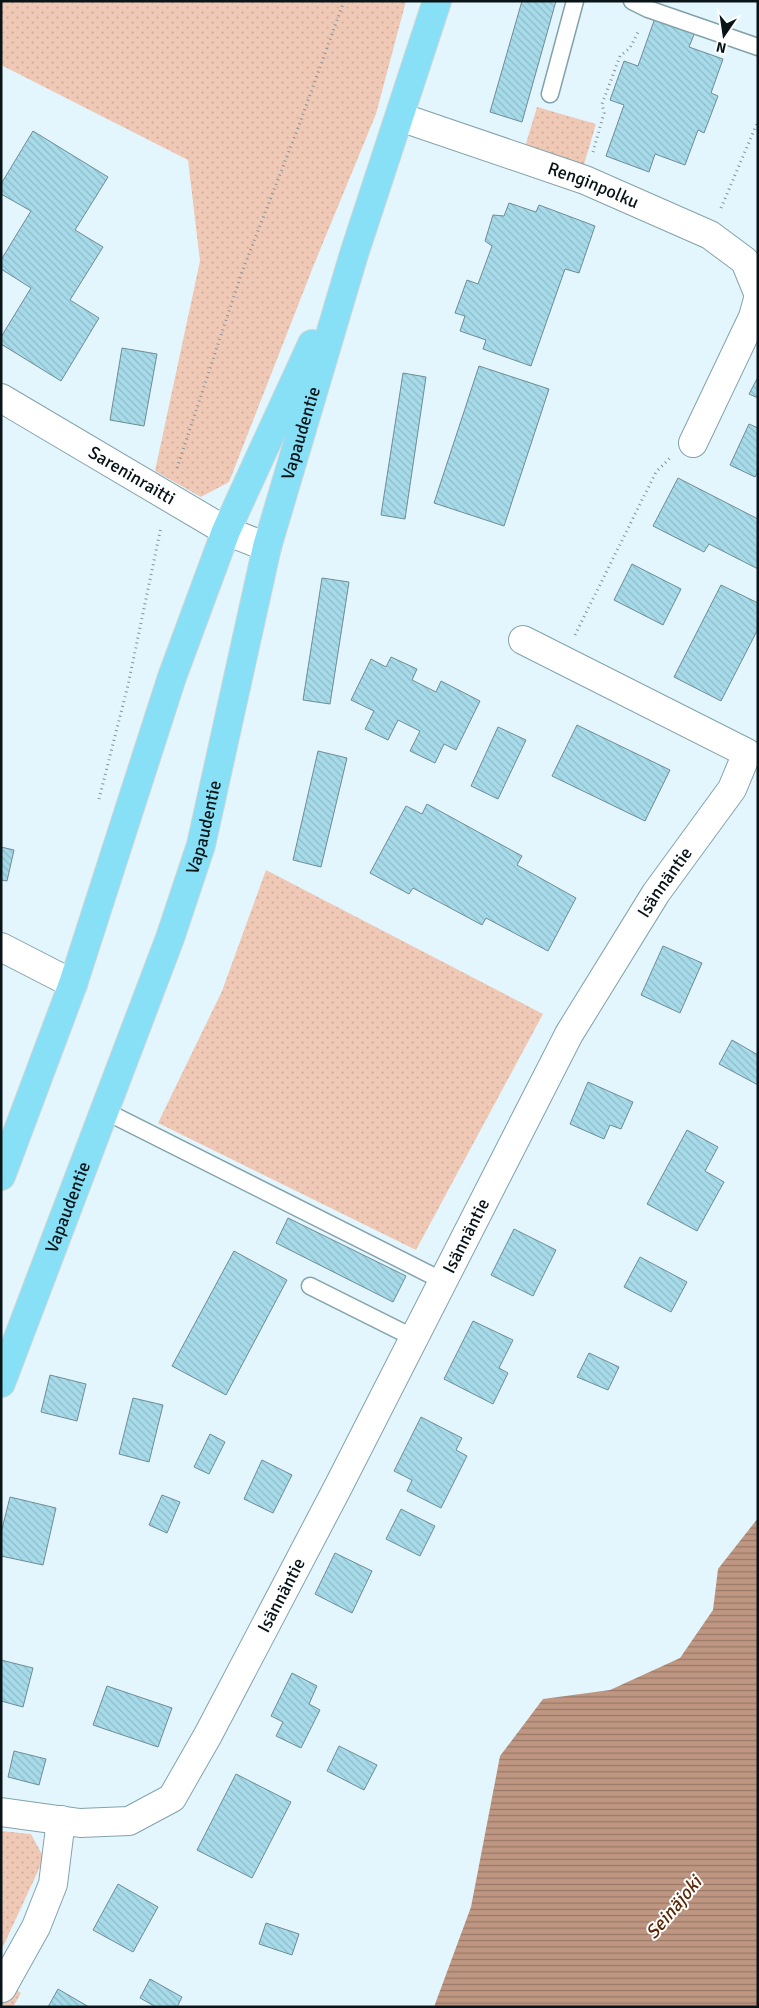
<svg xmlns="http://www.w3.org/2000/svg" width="759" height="2008" viewBox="0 0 759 2008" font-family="Signika,sans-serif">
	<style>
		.green { fill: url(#green-dots) }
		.water { fill: url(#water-rules) }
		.building { fill: url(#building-back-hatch); stroke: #6e8c95 }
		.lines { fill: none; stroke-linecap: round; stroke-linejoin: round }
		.service-casing { stroke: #83a2ab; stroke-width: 19 }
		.minor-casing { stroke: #83a2ab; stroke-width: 30 }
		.primary-casing { stroke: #d3d5d5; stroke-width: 30 }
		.path { stroke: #839298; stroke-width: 3; stroke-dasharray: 1 4; stroke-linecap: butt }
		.service { stroke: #fff; stroke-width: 16 }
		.minor { stroke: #fff; stroke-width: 28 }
		.primary { stroke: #87e0f6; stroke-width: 28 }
		.labels { text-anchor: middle; stroke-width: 4; stroke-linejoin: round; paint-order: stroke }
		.street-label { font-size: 18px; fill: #091418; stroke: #fff }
		.water-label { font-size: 19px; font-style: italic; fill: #5b2706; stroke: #fff }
	</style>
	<defs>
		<pattern id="green-dots" width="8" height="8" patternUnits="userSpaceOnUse" patternTransform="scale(1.25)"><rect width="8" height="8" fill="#efc9b6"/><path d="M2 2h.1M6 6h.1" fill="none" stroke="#ccac9c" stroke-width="1.8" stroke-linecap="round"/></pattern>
		<pattern id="water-rules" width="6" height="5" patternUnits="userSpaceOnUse" patternTransform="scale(1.25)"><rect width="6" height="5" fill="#be9681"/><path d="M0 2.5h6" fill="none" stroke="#997969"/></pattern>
		<pattern id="building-back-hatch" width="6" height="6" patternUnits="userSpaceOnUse" patternTransform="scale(1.25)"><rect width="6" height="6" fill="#a7dbea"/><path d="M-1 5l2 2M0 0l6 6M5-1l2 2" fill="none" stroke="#8ebbc8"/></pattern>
	</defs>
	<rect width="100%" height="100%" fill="#e3f6fd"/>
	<!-- green -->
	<g class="green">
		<path d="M1 1H406L376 114 313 267 229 482 201 497 155 471 200 261 188 160 1 65Z"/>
		<path d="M537 107 596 124 583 168 524 150Z"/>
		<path d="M266 870 543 1014 416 1250 158 1123 222 991Z"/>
		<path d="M1 1831 31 1834 44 1858 1 1951Z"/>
		<path d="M1 1978 21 1993 13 2007H1Z"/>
	</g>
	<!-- water -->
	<path class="water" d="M758 1518V2007H434L471 1907 500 1756 543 1699 610 1690 680 1658 713 1610 718 1569Z"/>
	<!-- building -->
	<g class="building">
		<path d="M522 1H556L522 122 490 112Z"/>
		<path d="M655 18 695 32 689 47 723 59 711 93 718 96 704 133 698 130 685 165 655 154 649 172 606 156 624 105 610 100 624 61 638 66Z"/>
		<path d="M33 131 108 177 75 230 103 247 70 300 99 318 61 381 1 344V337L31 288 1 269V260L31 211 1 194V184Z"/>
		<path d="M509 203 536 212 539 205 595 226 579 273 565 269 531 366 483 349 486 340 460 331 465 316 455 313 467 280 478 284 492 246 485 241 493 215 504 216Z"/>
		<path d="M122 348 157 354 144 426 110 420Z"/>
		<path d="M479 366 549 389 504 526 434 503Z"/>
		<path d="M403 373 426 377 405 519 381 515Z"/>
		<path d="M758 377V398L749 394Z"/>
		<path d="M749 424 758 428V472L755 477 730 465Z"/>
		<path d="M678 478 758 519V569L709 544 704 552 653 526Z"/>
		<path d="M632 564 681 589 663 625 614 600Z"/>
		<path d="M322 578 349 582 330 704 303 700Z"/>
		<path d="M721 585 758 603V629L721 701 674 677Z"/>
		<path d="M391 657 417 669 412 680 436 692 441 681 480 701 456 750 444 744 435 763 410 751 420 731 398 720 388 740 365 729 374 711 351 700 371 659 386 667Z"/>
		<path d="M577 725 670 770 645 821 552 776Z"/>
		<path d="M498 727 526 740 498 799 471 786Z"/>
		<path d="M318 751 347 758 321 867 293 860Z"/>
		<path d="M427 804 522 856 517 865 576 898 548 951 486 918 482 925 413 888 409 894 370 873 406 806 422 814Z"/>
		<path d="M1 847 14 850 7 881 1 880Z"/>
		<path d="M663 946 702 963 680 1013 641 995Z"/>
		<path d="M732 1040 758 1055V1085L719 1064Z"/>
		<path d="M588 1082 633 1102 621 1129 610 1125 604 1139 570 1124Z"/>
		<path d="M687 1130 718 1147 705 1171 724 1182 697 1231 647 1204Z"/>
		<path d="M288 1218 406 1276 393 1302 276 1243Z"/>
		<path d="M514 1229 556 1250 533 1296 491 1275Z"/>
		<path d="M234 1251 287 1280 226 1395 172 1366Z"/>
		<path d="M640 1257 687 1282 671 1312 624 1287Z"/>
		<path d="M473 1321 513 1340 499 1368 508 1373 493 1404 444 1379Z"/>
		<path d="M589 1353 619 1367 608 1390 577 1377Z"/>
		<path d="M50 1375 86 1384 77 1421 41 1412Z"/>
		<path d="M133 1398 163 1405 149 1462 119 1454Z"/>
		<path d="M421 1417 462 1438 456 1450 467 1456 441 1508 407 1491 412 1480 394 1471Z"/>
		<path d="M210 1434 225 1442 209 1474 194 1467Z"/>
		<path d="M262 1460 292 1475 273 1513 244 1499Z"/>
		<path d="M162 1495 180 1502 167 1533 149 1525Z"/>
		<path d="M10 1497 56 1508 43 1565 1 1556V1533Z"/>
		<path d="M401 1509 435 1526 420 1556 386 1539Z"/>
		<path d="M335 1553 372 1571 352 1613 315 1594Z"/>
		<path d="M1 1660 33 1668 23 1707 1 1701Z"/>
		<path d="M292 1673 317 1686 309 1704 320 1710 301 1748 276 1736 283 1722 271 1716Z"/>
		<path d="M107 1686 172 1708 158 1747 93 1725Z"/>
		<path d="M339 1746 377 1765 364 1790 327 1771Z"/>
		<path d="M14 1751 46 1759 39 1785 8 1777Z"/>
		<path d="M236 1774 291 1802 252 1878 197 1850Z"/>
		<path d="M118 1884 158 1907 133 1952 93 1930Z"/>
		<path d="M266 1923 299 1934 292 1955 259 1944Z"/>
		<path d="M150 1979 182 1997 177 2007H156L140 1998Z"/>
		<path d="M58 1989 89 2007H48Z"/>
	</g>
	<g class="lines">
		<defs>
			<g id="service">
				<path d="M632 1 648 9 758 47"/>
				<path d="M550 94 575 1"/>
				<path d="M105 1111 443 1281"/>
				<path d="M310 1286 414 1338"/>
			</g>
			<g id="minor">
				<path id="s1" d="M400 117 585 180 710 235 745 261 758 293"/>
				<path id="s2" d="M1 398 226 531 267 547"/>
				<path d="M693 443 753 317 758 299"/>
				<path d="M1 947 73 984"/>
				<path id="s3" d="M1 1812 80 1823 129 1821 172 1798 208 1735 337 1489 569 1034 656 893 732 789 747 753 523 640"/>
				<path d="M2 1988 36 1927 53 1884 61 1820"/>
			</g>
			<g id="primary">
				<path d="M1 1176 73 984 172 677 226 531 312 344"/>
				<path id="s4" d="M1 1383 170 938 201 845 267 547 354 254 437 1"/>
			</g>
		</defs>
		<!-- service casing -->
		<use href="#service" class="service-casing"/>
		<!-- minor casing -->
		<use href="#minor" class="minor-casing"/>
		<!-- primary casing -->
		<use href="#primary" class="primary-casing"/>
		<!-- path -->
		<g class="path">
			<path d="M593 152 604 113 602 104 620 56 630 48 639 30"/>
			<path d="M721 208 758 121"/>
			<path d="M177 468 242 272 298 128 344 1"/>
			<path d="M575 635 656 472 670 458"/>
			<path d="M99 799 128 685 161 527"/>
		</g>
		<!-- service -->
		<use href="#service" class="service"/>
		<!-- minor -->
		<use href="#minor" class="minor"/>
		<!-- primary -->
		<use href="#primary" class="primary"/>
	</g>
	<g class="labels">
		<!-- street labels -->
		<g class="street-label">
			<text dy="6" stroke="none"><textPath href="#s1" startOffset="205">Renginpolku</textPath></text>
			<text dy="6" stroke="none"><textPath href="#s4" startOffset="998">Vapaudentie</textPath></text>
			<text dy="6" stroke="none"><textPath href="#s2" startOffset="152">Sareninraitti</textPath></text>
			<text dy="6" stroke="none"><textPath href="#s4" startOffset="592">Vapaudentie</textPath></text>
			<text dy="6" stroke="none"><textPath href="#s3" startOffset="1218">Isännäntie</textPath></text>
			<text dy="6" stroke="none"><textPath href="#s4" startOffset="188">Vapaudentie</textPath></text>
			<text dy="6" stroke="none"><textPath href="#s3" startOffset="812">Isännäntie</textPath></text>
			<text dy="6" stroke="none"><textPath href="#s3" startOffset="408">Isännäntie</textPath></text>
		</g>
		<!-- water labels -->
		<g class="water-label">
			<text transform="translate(673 1907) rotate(-50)" y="7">Seinäjoki</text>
		</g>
	</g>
	<!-- border -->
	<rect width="759" height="2008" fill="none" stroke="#091418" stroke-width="5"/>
	<!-- north arrow -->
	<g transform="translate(724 35) rotate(193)" stroke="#ffffff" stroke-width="4" paint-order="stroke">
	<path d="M0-4L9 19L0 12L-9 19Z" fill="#091418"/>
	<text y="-8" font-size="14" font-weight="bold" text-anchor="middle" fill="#091418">N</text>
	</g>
</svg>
